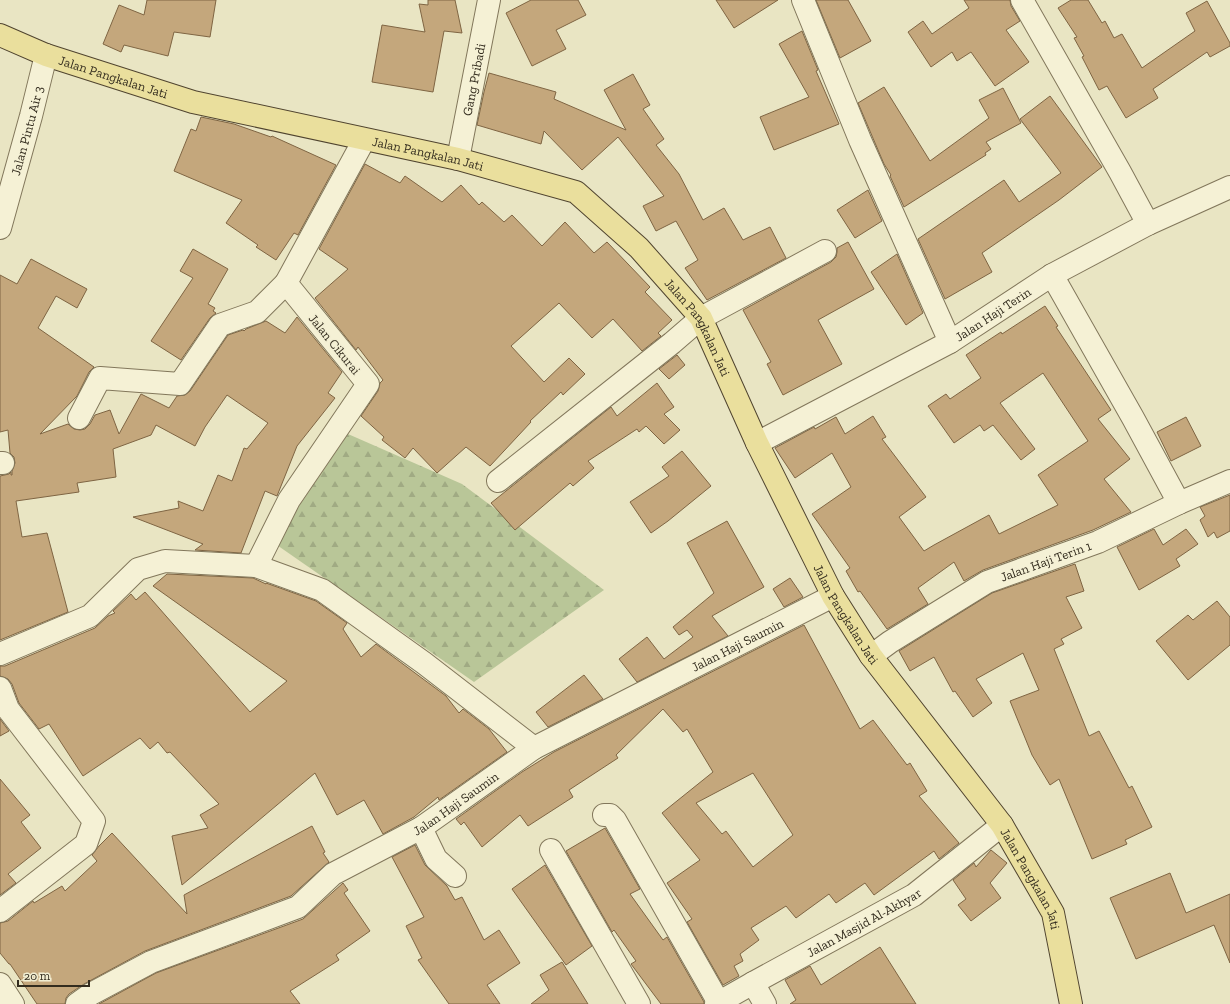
<svg xmlns="http://www.w3.org/2000/svg" width="1230" height="1004" viewBox="0 0 1230 1004" font-family="'Zilla Slab',serif">
	<style>
		.forest { fill: url(#forest-firs) }
		.building { fill: #c4a77c; stroke: #7f6543; fill-rule: evenodd }
		.lines { fill: none; stroke-linecap: round; stroke-linejoin: round }
		.minor-casing { stroke: #82775b; stroke-width: 24 }
		.major-casing { stroke: #50442f; stroke-width: 24 }
		.minor { stroke: #f5f1d5; stroke-width: 22 }
		.major { stroke: #eadf9d; stroke-width: 22 }
		.labels { text-anchor: middle; stroke-width: 3; stroke-linejoin: round; paint-order: stroke }
		.street-label { font-size: 13px; fill: #332c1e; stroke: #f2eed2 }
	</style>
	<defs>
		<pattern id="forest-firs" width="22" height="20" patternUnits="userSpaceOnUse"><rect width="22" height="20" fill="#b9c698"/><path d="M5 1l3.5 6h-7zM16 11l3.5 6h-7z" fill="#a0aa83"/></pattern>
	</defs>
	<rect width="100%" height="100%" fill="#e9e5c3"/>
	<!-- forest -->
	<path class="forest" d="M348 434 462 484 604 590 474 682 274 543Z"/>
	<!-- building -->
	<g class="building">
		<path d="M147 0H216L210 37 174 32 168 56 124 45 121 52 103 44 119 5 144 15Z"/>
		<path d="M428 0H455L462 33 444 31 433 92 372 82 382 25 425 32 419 4 428 5Z"/>
		<path d="M531 0H578L586 15 556 30 566 49 532 66 506 13Z"/>
		<path d="M716 0H778L734 28Z"/>
		<path d="M816 0H848L871 41 840 58Z"/>
		<path d="M964 0H1010L1011 6 1020 21 1006 30 1029 62 995 86 971 52 957 61 952 52 931 67 908 32 923 21 932 34 969 8Z"/>
		<path d="M1071 0H1088L1102 23 1105 21 1114 38 1122 34 1142 68 1195 31 1186 13 1207 1 1230 43V46L1210 57 1207 52 1153 89 1158 98 1126 118 1107 86 1099 90 1082 57 1084 56 1074 38 1077 37 1058 8Z"/>
		<path d="M802 31 818 70 816 71 839 124 774 150 760 117 809 97 779 44Z"/>
		<path d="M489 73 556 92 554 99 626 130 604 90 633 74 650 105 643 109 664 139 656 145 679 174 703 220 724 208 743 240 770 227 786 258 707 300 685 268 698 260 676 221 656 231 643 206 664 196 618 137 582 170 544 131 541 144 477 125 484 92Z"/>
		<path d="M884 87 930 161 989 118 979 100 1003 88 1021 123 986 142 991 149 985 153 986 155 904 207 890 176 891 175 884 164 858 103Z"/>
		<path d="M1050 96 1102 167 1059 200 982 253 992 272 945 299 918 239 1004 180 1019 202 1061 173 1020 119Z"/>
		<path d="M201 117 234 124 271 137 272 136 336 165 298 235 294 233 276 260 256 247 258 245 226 223 242 200 174 171 191 129 196 131Z"/>
		<path d="M365 164 400 183 405 176 442 202 461 185 479 205 482 202 504 222 512 215 542 246 565 222 594 253 607 242 650 287 645 292 672 320 658 333 661 336 642 351 613 319 592 338 559 303 511 346 544 382 569 358 585 374 563 395 561 392 530 421 531 422 490 466 466 447 437 473 413 448 405 458 382 440 384 437 361 416 378 391 380 383 383 380 358 347 356 350 315 298 348 269 319 249Z"/>
		<path d="M868 190 882 221 855 238 837 210Z"/>
		<path d="M848 242 874 289 818 320 842 364 783 395 767 364 771 362 743 310 831 262 836 257 837 252V248Z"/>
		<path d="M193 249 228 269 208 304 215 308 213 311 216 313 210 318 181 360 151 341 193 278 180 271Z"/>
		<path d="M897 254 923 313 906 325 871 272Z"/>
		<path d="M31 259 87 289 77 308 56 296 38 328 94 367 89 372 77 396 40 434 68 424 74 429 80 430 85 429 90 424 95 415 110 410 119 434 141 394 169 408 177 396 185 395 190 391 228 335 243 330 244 331 246 329 266 321 285 333 297 317 342 372 328 393 335 398 297 446 277 496 265 491 241 553 195 550 203 544 133 517 179 508 178 501 203 511 218 475 232 481 244 448 247 449 268 423 227 395 205 427 195 446 156 425 151 435 113 449 116 477 77 483 79 492 16 501 22 537 47 533 68 612 0 640V476L9 474 11 472V475H12V471L15 463 14 457 10 453 8 430 0 432V275L17 284Z"/>
		<path d="M1045 306 1058 326 1056 327 1111 410 1098 419 1130 459 1104 479 1131 512 1093 530 983 570 964 581 954 562 918 588 928 604 887 629 860 591 858 592 846 571 850 568 812 514 851 487 832 453 795 478 775 448 814 427 815 429 836 417 845 434 873 416 886 437 882 439 926 497 899 517 924 551 934 545 989 515 999 534 1058 505 1038 475 1088 441 1043 373 1000 403 1035 449 1021 460 993 425 984 431 980 425 954 443 928 406 946 394 950 399 981 378 966 355 1001 332 1002 334Z"/>
		<path d="M677 355 685 365 669 379 659 369Z"/>
		<path d="M657 383 674 407 664 414 680 430 664 444 646 426 639 432 637 429 588 461 594 468 573 486 570 483 515 530 491 503 611 407 617 416Z"/>
		<path d="M1186 417 1201 446 1171 461 1157 432Z"/>
		<path d="M682 451 711 486 668 521 651 533 630 502 669 476 662 467Z"/>
		<path d="M1230 495V531L1217 538 1214 532 1208 537 1200 520 1205 516 1200 507Z"/>
		<path d="M727 521 764 587 712 616 728 636 637 682 619 659 647 637 664 659 693 637 687 630 679 635 673 627 714 593 687 543Z"/>
		<path d="M1154 529 1163 545 1186 529 1198 544 1176 559 1180 566 1139 590 1117 547Z"/>
		<path d="M1075 564 1084 591 1066 597 1082 628 1061 639 1064 644 1054 649 1089 736 1099 731 1129 788 1132 786 1152 827 1125 840 1127 844 1092 859 1059 779 1050 785 1032 755 1010 701 1039 690 1023 653 976 679 992 703 973 717 955 691 953 692 934 657 910 671 899 651 992 593Z"/>
		<path d="M167 574 253 578 266 584V583L316 601 347 623 343 629 361 657 376 644 446 696 459 713 463 709 489 729 507 752 439 800 438 797 414 817 383 834 364 800 337 815 315 773 182 885 172 836 208 828 200 815 219 804 170 752 167 753 158 742 150 749 140 738 83 776 49 724 39 729 19 703 12 684 8 679 0 676V666H5L95 628 108 616 115 613 113 611 131 594 136 600 145 592 250 712 287 681 153 586Z"/>
		<path d="M790 578 803 597 784 607 773 589Z"/>
		<path d="M1217 601 1230 617V645L1188 680 1156 641 1188 615 1193 620Z"/>
		<path d="M804 625 860 729 873 720 907 765 910 763 927 791 919 796 959 843 939 859 934 851 874 895 865 883 836 903 829 894 796 918 786 906 751 928 759 940 740 954 743 961 734 966 739 976 723 985 687 922 692 919 667 883 700 860 662 813 713 772 687 729 683 732 663 709 616 755 618 758 569 790 573 797 528 826 520 815 482 847 464 822 461 825 456 819 522 772 554 752ZM753 773 793 835 753 867 726 831 722 834 696 803Z"/>
		<path d="M584 675 603 699 548 727 536 712Z"/>
		<path d="M0 719 9 731 0 736Z"/>
		<path d="M0 779 30 815 21 822 41 848 8 874 16 883 0 895Z"/>
		<path d="M312 826 325 852 323 853 329 862 291 896 145 951 84 984 69 994 66 998 65 1004H37L10 964H9L0 953V923L8 921 33 901 34 903 62 886 65 891 97 861 92 855 99 846 112 833 187 914 184 895Z"/>
		<path d="M605 828 640 889 630 894 663 940 667 937 704 1002V1004H661L631 964 636 961 614 930 612 932 566 851Z"/>
		<path d="M415 845 425 865 447 886 455 900 462 897 484 940 499 930 520 963 487 985 500 1004H449L418 960 422 958 406 926 424 917 392 857Z"/>
		<path d="M991 850 1007 863 990 883 1001 898 971 921 958 905 966 899 953 880 974 863 976 867Z"/>
		<path d="M545 865 592 946 566 965 512 889Z"/>
		<path d="M1170 873 1186 913 1230 894V963L1214 925 1136 959 1110 898Z"/>
		<path d="M343 883 348 890 344 893 370 931 336 955 339 960 290 991 300 1004H99L156 973 303 919Z"/>
		<path d="M880 947 916 1004H790L796 1000 785 980 810 966 821 985Z"/>
		<path d="M562 962 588 1004H531L549 990 540 975Z"/>
	</g>
	<g class="lines">
		<defs>
			<g id="minor">
				<path d="M803 0 860 140 950 342"/>
				<path d="M1022 0 1120 172 1148 224"/>
				<path id="s1" d="M458 159 489 0"/>
				<path id="s2" d="M0 228 31 116 46 55"/>
				<path d="M1052 275 1133 418 1179 503"/>
				<path d="M79 418 100 378 180 384 220 325 257 312 286 283"/>
				<path id="s3" d="M757 443 950 342 1052 275 1148 224 1230 187"/>
				<path d="M0 463H3"/>
				<path d="M498 481 672 343 701 318 825 251"/>
				<path d="M256 566 289 500 368 384 286 283 364 140"/>
				<path d="M0 654 90 616 138 569 165 561 256 566 322 590 424 663 534 748"/>
				<path id="s4" d="M871 656 890 642 987 582 1098 542 1179 503 1230 481"/>
				<path d="M0 688 8 709 94 821 86 844 0 911"/>
				<path d="M604 815H610L615 820 719 1003"/>
				<path d="M421 828 436 859 455 876"/>
				<path d="M551 850 639 1004"/>
				<path d="M753 983 765 1004"/>
				<path d="M0 984 13 1004"/>
				<path id="s5" d="M77 1004 91 994 151 962 298 907 333 874 421 828 534 748 833 596"/>
				<path id="s6" d="M716 1004 753 983 914 895 1002 825"/>
			</g>
			<g id="major">
				<path id="s7" d="M0 35 46 55 193 102 458 159 576 192 639 248 701 318 757 443 833 596 871 656 1002 825 1053 913 1071 1004"/>
			</g>
		</defs>
		<!-- minor casing -->
		<use href="#minor" class="minor-casing"/>
		<!-- major casing -->
		<use href="#major" class="major-casing"/>
		<!-- minor -->
		<use href="#minor" class="minor"/>
		<!-- major -->
		<use href="#major" class="major"/>
	</g>
	<g class="labels">
		<!-- street labels -->
		<g class="street-label">
			<text dy="5" stroke="none"><textPath href="#s7" startOffset="121">Jalan Pangkalan Jati</textPath></text>
			<text dy="5" stroke="none"><textPath href="#s1" startOffset="81">Gang Pribadi</textPath></text>
			<text dy="5" stroke="none"><textPath href="#s2" startOffset="101">Jalan Pintu Air 3</textPath></text>
			<text dy="5" stroke="none"><textPath href="#s7" startOffset="445">Jalan Pangkalan Jati</textPath></text>
			<text dy="5" stroke="none"><textPath href="#s3" startOffset="269">Jalan Haji Terin</textPath></text>
			<text dy="5" stroke="none"><textPath href="#s7" startOffset="782">Jalan Pangkalan Jati</textPath></text>
			<text transform="translate(335 344) rotate(51)" y="5">Jalan Cikurai</text>
			<text dy="5" stroke="none"><textPath href="#s4" startOffset="200">Jalan Haji Terin 1</textPath></text>
			<text dy="5" stroke="none"><textPath href="#s7" startOffset="1106">Jalan Pangkalan Jati</textPath></text>
			<text dy="5" stroke="none"><textPath href="#s5" startOffset="756">Jalan Haji Saumin</textPath></text>
			<text dy="5" stroke="none"><textPath href="#s5" startOffset="432">Jalan Haji Saumin</textPath></text>
			<text dy="5" stroke="none"><textPath href="#s7" startOffset="1430">Jalan Pangkalan Jati</textPath></text>
			<text dy="5" stroke="none"><textPath href="#s6" startOffset="169">Jalan Masjid Al-Akhyar</textPath></text>
		</g>
	</g>
	<!-- scale -->
	<path d="M18 980v6h71v-6" fill="none" stroke="#332c1e" stroke-width="2"/>
	<text x="24" y="980" font-size="12" fill="#332c1e" stroke="#f2eed2" stroke-width="3" paint-order="stroke">20 m</text>
</svg>
